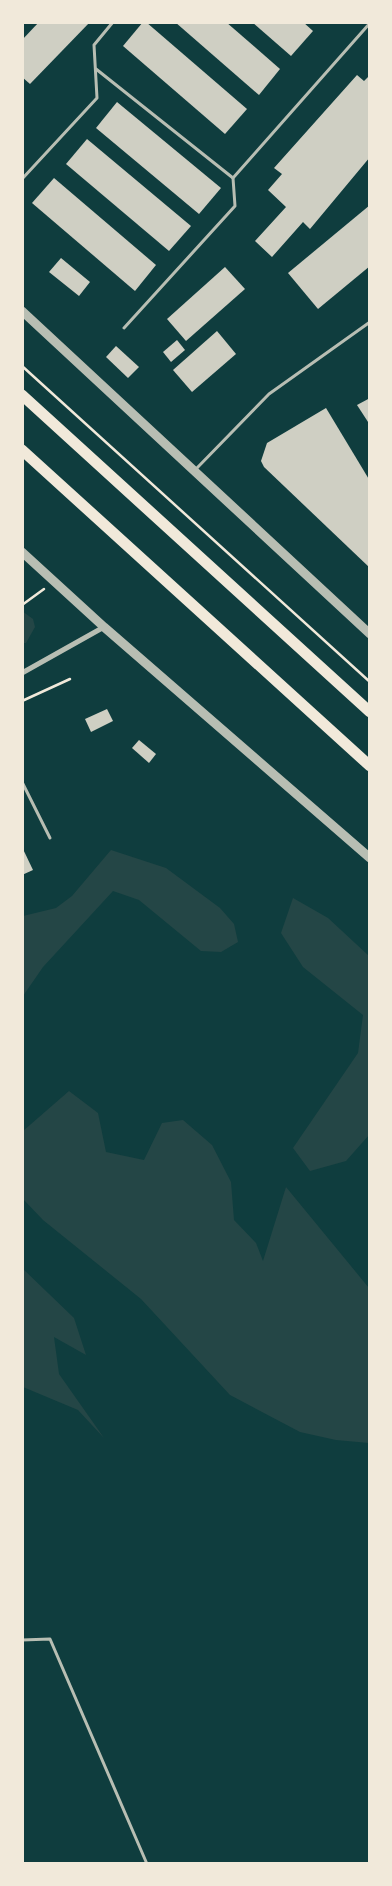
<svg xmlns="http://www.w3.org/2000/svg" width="392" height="1886" viewBox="0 0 392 1886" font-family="Spectral,serif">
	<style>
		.green { fill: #244646 }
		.building { fill: #cfcfc3 }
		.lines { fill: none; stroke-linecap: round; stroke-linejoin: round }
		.path { stroke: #f1e9da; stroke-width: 2.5 }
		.service { stroke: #b8beb3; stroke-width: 3 }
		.minor { stroke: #b8beb3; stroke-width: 5 }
		.tertiary { stroke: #b8beb3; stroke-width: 9 }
		.trunk { stroke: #f1e9da; stroke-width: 11 }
	</style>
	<rect width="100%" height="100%" fill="#0f3d3e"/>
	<!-- green -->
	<g class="green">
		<path d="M22 611 33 619 35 627 26 643H23Z"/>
		<path d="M111 850 166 868 220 908 234 924 238 942 221 952 201 951 139 900 113 891 43 967 23 996V916L56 908 72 896Z"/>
		<path d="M293 898 328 918 369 956V1135L346 1161 310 1171 293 1148 358 1053 363 1015 303 967 281 933Z"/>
		<path d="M69 1091 98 1113 106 1152 144 1160 162 1123 183 1120 212 1145 231 1182 234 1220 256 1243 263 1261 286 1187 369 1288V1443L336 1440 300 1432 230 1395 141 1299 43 1220 23 1199V1131Z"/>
		<path d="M22 1268 74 1318 86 1355 54 1337 59 1374 104 1438 78 1410 23 1387Z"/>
	</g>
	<!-- building -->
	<g class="building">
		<path d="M39 22H90L30 84 22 77V40Z"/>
		<path d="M143 22H146L247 109 225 134 123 46Z"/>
		<path d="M175 22H226L280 69 259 95Z"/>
		<path d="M252 22H303L313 31 291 56Z"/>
		<path d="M357 75 364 81 370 75V157L310 229 303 222 272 257 255 241 286 207 268 190 282 174 274 168Z"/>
		<path d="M117 102 221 188 199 214 96 128Z"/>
		<path d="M87 139 191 226 169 251 66 164Z"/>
		<path d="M54 178 156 265 135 291 32 203Z"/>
		<path d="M370 205V266L318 309 288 273Z"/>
		<path d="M61 258 90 282 79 296 49 272Z"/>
		<path d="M225 267 245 289 186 341 167 319Z"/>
		<path d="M217 331 236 354 192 392 173 370Z"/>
		<path d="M177 340 185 350 171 362 163 352Z"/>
		<path d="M116 346 139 367 128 378 106 357Z"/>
		<path d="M370 398V425L357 405Z"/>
		<path d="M326 408 370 481V568L264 467 261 461 267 443Z"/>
		<path d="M107 709 113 721 91 732 85 719Z"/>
		<path d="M139 740 156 754 149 763 132 748Z"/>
		<path d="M22 847 33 870 22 875Z"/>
	</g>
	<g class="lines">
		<!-- path -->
		<g class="path">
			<path d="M22 366 370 682"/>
			<path d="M22 605 44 589"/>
			<path d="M22 701 70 679"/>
		</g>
		<!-- service -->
		<g class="service">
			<path d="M96 69 233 178"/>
			<path d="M22 179 97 98 94 45 113 22"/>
			<path d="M124 328 235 206 233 178 370 23"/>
			<path d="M196 469 269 394 370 322"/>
			<path d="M22 782 50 838"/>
			<path d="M22 1640 50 1639 147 1864"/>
		</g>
		<!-- minor -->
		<path class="minor" d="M22 673 104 627"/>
		<!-- tertiary -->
		<g class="tertiary">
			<path d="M22 311 370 634"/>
			<path d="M22 552 104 627 370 858"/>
		</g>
		<!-- trunk -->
		<g class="trunk">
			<path d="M22 395 370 712"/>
			<path d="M22 450 370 766"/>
		</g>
	</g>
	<!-- border -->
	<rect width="392" height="1886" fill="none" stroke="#f1e9da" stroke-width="48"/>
</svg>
